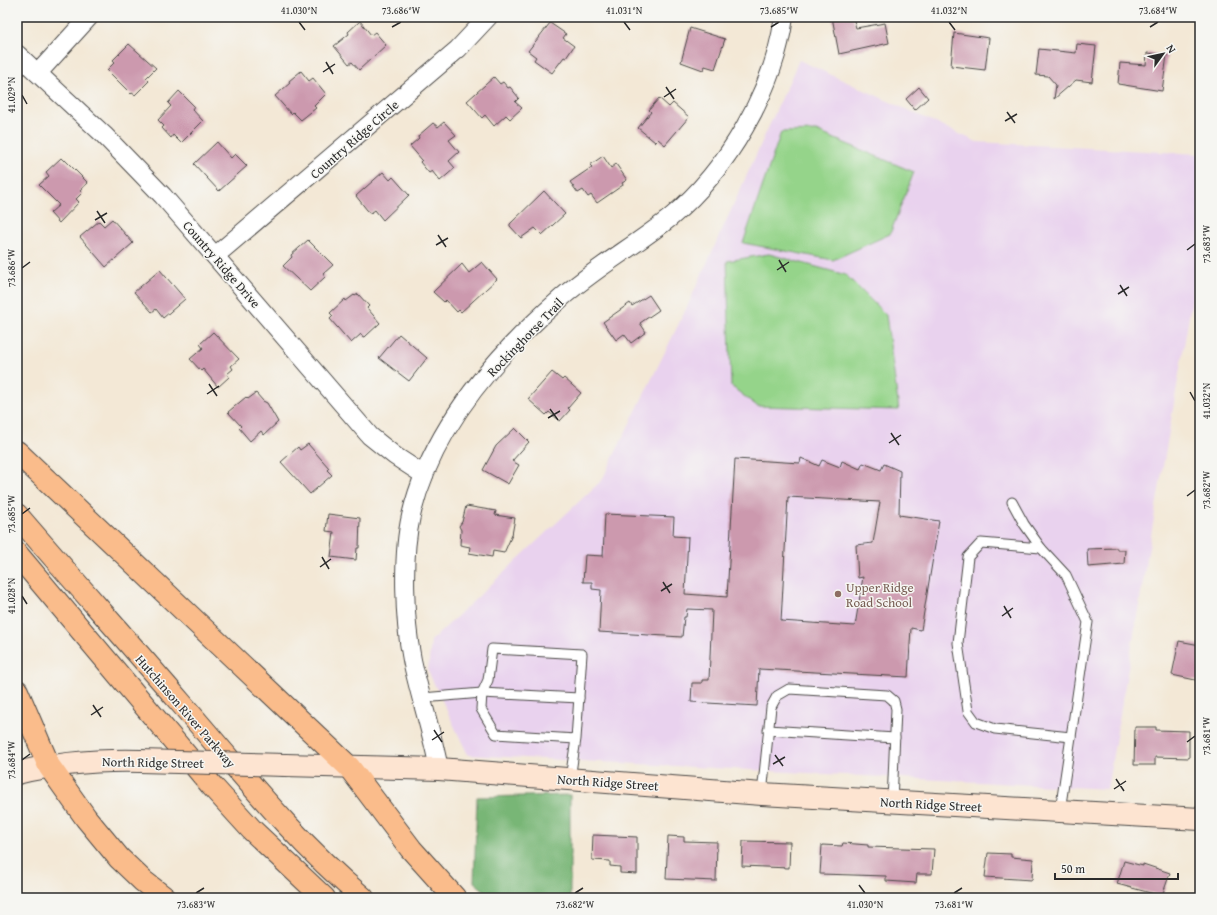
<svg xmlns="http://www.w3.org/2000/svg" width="1217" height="915" viewBox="0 0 1217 915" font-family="'Gentium Book Plus',serif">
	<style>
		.built { fill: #e9d2ee }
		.green { fill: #95d48a; stroke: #60805a }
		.forest { fill: #78b676; stroke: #527050 }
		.building { fill: #cc99ae; fill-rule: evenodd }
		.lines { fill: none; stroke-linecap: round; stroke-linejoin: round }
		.lane-casing { stroke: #494745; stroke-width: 11 }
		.street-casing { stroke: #494745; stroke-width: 20 }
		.secondary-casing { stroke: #494745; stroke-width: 24 }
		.highway-casing { stroke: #494745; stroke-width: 24 }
		.lane { stroke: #fff; stroke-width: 9 }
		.street { stroke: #fff; stroke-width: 18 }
		.secondary { stroke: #fde4d1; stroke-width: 22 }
		.highway { stroke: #fabc8b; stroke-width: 22 }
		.secondary-bridge-casing { stroke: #494745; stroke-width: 24; stroke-linecap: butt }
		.secondary-bridge { stroke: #fde4d1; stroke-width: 22 }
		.ticks { fill: none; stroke: #2b2b2b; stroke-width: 1.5 }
		.education-dot { fill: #8d6e63; stroke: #f6f6f2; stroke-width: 1.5 }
		.labels { text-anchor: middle; stroke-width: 3; stroke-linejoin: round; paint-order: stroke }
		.street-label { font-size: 13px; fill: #2b2b2b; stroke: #f6f6f2 }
		.education-label { font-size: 13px; fill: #785e54; stroke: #f6f6f2; text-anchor: start }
		.neatline { fill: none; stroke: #2b2b2b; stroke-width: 1.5 }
		.ticks-label { font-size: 10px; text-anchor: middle; fill: #2b2b2b }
	</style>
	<rect width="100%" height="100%" fill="#f6f6f2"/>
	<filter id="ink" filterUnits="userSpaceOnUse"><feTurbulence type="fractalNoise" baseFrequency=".025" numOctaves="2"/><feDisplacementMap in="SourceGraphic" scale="8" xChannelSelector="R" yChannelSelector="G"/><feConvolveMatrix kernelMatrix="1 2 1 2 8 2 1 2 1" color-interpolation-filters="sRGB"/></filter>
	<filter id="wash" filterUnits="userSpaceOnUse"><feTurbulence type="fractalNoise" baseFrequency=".012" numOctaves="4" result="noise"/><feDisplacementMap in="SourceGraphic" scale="16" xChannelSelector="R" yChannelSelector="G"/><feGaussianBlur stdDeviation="0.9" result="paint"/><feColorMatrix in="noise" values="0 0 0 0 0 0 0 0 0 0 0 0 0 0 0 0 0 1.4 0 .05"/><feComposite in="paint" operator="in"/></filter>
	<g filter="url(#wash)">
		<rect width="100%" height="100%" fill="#f3e8d6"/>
		<!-- built -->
		<path class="built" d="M799 60 977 142 1200 154V253L1107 789 468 755 428 671 431 641 602 480 687 307Z"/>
		<!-- green -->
		<g class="green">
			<path d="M816 131 914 172 890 234 833 260 743 243 781 132Z"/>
			<path d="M769 254 846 275 886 315 899 410 757 406 731 386 727 261Z"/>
		</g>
		<!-- forest -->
		<path class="forest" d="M570 795V898H493L474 882 477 797Z"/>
		<g id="blocks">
			<!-- building -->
			<g class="building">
				<path d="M832 17H853L856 28 885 23 889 43 839 54Z"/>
				<path d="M360 21 371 35 375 32 386 45 359 70 352 62 349 64 334 46 349 34 348 32Z"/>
				<path d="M550 23 566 34 563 38 574 46 566 58 564 57 552 73 534 60 536 57 528 51Z"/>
				<path d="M690 28 725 39 715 69 705 66 703 70 681 62Z"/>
				<path d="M954 33 989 38 985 70 951 66Z"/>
				<path d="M129 44 156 68 146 78 149 81 135 95 132 93 131 94 107 70 115 62 113 60Z"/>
				<path d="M1077 44 1096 46 1092 82 1076 80 1054 99 1056 85 1048 76 1036 75 1039 49 1076 53Z"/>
				<path d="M1147 53 1167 55 1162 91 1118 84 1120 63 1146 65Z"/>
				<path d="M301 71 309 81 313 78 326 94 314 106 316 108 301 120 293 112 291 114 275 96 290 83 289 81Z"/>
				<path d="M494 77 500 84 503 82 508 88 510 87 519 98 515 102 522 108 510 119 506 115 494 126 485 115 482 118 467 101Z"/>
				<path d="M919 87 928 98 915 110 906 99Z"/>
				<path d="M179 91 194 106 192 109 203 121 181 143 173 135 171 138 162 128 164 126 158 120 171 106 168 103Z"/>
				<path d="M659 98 669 107 673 103 689 117 665 145 658 139 655 142 638 128 651 112 649 110Z"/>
				<path d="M444 122 456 135 449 140 459 152 449 161 455 168 440 181 432 171 429 173 420 162 422 160 410 146 419 138 418 136 433 123 438 127Z"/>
				<path d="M217 142 231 158 235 154 247 166 219 191 194 164Z"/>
				<path d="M603 156 611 168 616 164 627 180 622 183 623 185 597 203 591 195 588 197 583 190 578 193 570 182 592 167 590 165Z"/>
				<path d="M61 158 64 161 65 160 88 183 80 190 82 193 76 199 79 202 59 223 50 213 59 205 39 185 49 176 46 172Z"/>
				<path d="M383 172 390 180 393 177 409 195 383 220 375 210 371 213 367 210 356 196Z"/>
				<path d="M544 191 565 214 542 235 535 228 521 238 510 226V224Z"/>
				<path d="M112 219 133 243 106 267 80 237 99 221 104 226Z"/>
				<path d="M308 240 333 265 323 274 325 277 310 291 283 266 292 257 291 255Z"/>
				<path d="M482 262 497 279 461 312 459 310 457 312 446 300 444 302 433 292 462 264 469 273Z"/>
				<path d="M160 270 185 299 163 318 156 309 152 312 134 292Z"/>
				<path d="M358 294 369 306 367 308 380 323 366 336 363 337 361 334 351 343 330 319 333 316 330 313 345 299 346 301 354 295 355 296Z"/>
				<path d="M649 295 659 310 640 323 646 332 631 343 624 334 616 340 603 322 630 303 632 306Z"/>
				<path d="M213 332 239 359 231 366 233 369 227 374 229 377 218 387 203 369 201 371 190 359 203 348 200 344Z"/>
				<path d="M399 334 427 358 409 381 379 358Z"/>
				<path d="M552 372 562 380 564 378 581 393 568 408 570 410 560 421 549 412 546 415 528 399Z"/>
				<path d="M256 393 263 401 267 403 278 422 264 435 261 431 250 441 239 428 241 426 228 412 246 397 248 399Z"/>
				<path d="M515 428 529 442 512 461 519 465 508 484 483 470 496 446Z"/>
				<path d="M308 444 329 468 327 470 332 475 310 494 281 462 298 447 300 450Z"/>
				<path d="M801 458 819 466 822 460 840 467 842 461 860 469 863 463 881 470 884 464 900 471 899 515 939 521 921 630 911 628 908 677 759 669 757 706 691 702 692 683H702V680H709L712 610 687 609 686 617H684L682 637 599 632 601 590 592 589V582H583L585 555 603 556 605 514 674 517 673 536 688 537 685 594 727 597 735 459 800 463ZM788 497 880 502 873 543 856 545 858 578 863 577 855 626 781 621Z"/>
				<path d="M466 506 496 511 495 515 515 518 512 535 504 553 493 551 492 557 469 553 470 547 460 545 461 530 459 526 462 522Z"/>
				<path d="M328 514 360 518 359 548H357L356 560 331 557 334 532 326 531Z"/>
				<path d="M1117 548V550H1125L1124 564 1088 567 1087 549Z"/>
				<path d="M1179 641 1200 645V681L1172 675Z"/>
				<path d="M1135 727H1156V730L1189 731V758L1155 757V765H1134Z"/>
				<path d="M593 835 637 837V874L620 873V867L610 866V861L592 860Z"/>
				<path d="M668 836 684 837V841L717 842 716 881 666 879Z"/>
				<path d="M743 841 790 842 789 868 742 866Z"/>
				<path d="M843 843 868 845V847L934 849 932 874H917L916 883 886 881V876L820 874 822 845 842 846Z"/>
				<path d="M988 853 1011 854V857L1033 859 1032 880 985 877Z"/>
				<path d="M1124 861 1143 866V864L1170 873 1162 896 1117 884Z"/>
			</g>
		</g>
	</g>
	<g filter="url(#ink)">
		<use href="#blocks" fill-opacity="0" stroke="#494745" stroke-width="1"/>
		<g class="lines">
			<defs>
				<g id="lane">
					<path d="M1012 502 1024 524 1041 548 1066 575 1088 622 1060 811"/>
					<path d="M1041 548 981 543 968 557 958 643 968 711 976 722 995 729 1071 737"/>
					<path d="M422 698 482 693 579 698"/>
					<path d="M768 730 895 738"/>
					<path d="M570 779 576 739 582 654 492 649 488 680 482 693 481 709 496 734 576 739"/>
					<path d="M762 794 771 707 777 696 789 689 887 695 894 701 896 709 892 802"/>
				</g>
				<g id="street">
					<path d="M17 54 104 135 163 196 370 436 395 456 424 475"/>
					<path d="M38 73 89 17"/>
					<path d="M215 256 458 49 488 17"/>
					<path d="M439 769C432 732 420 697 412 660 404 620 402 555 411 516 431 430 494 357 559 300 593 269 635 246 671 217 727 170 774 91 784 17"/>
				</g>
				<g id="secondary">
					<path d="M285 765 439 769 762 794 1200 819"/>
					<path d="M17 773C58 763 98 760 140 761"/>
				</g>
				<g id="highway">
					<path d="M17 452 349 767 411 849 455 898"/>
					<path d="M17 515C71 578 126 639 180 702 239 770 294 840 363 898"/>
					<path d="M17 554 212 786 252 830 324 898"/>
					<path d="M17 691 49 766 86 818 119 858 143 881 165 898"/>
				</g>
			</defs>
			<!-- lane casing -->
			<use href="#lane" class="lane-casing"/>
			<!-- street casing -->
			<use href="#street" class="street-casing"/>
			<!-- secondary casing -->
			<use href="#secondary" class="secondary-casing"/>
			<!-- highway casing -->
			<use href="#highway" class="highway-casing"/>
			<!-- lane -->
			<use href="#lane" class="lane"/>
			<!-- street -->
			<use href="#street" class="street"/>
			<!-- secondary -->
			<use href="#secondary" class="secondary"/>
			<!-- highway -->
			<use href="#highway" class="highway"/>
			<defs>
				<path id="secondary-bridge" d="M140 761 285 765"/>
			</defs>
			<!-- secondary-bridge casing -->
			<use href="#secondary-bridge" class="secondary-bridge-casing"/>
			<!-- secondary-bridge -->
			<use href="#secondary-bridge" class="secondary-bridge"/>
		</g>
	</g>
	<!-- ticks -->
	<path class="ticks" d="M299 22 305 30M624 22 630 30M949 22 955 30M392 27 401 22M771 27 779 22M1150 27 1158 22M326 62 333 74M323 72 335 64M666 87 674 99M22 95 27 104M664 97 676 89M1007 112 1015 123M1005 121 1017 114M97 211 105 223M95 220 107 213M438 235 446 247M436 245 448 238M1187 250 1195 244M779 260 786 272M22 268 30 262M777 270 789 262M1120 285 1127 296M1118 294 1129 287M209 384 217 396M1190 392 1195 401M207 394 219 386M550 409 558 420M548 418 560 411M891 433 899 445M889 443 901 435M1187 496 1195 490M22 514 30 508M322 557 329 569M320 567 331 559M663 582 670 593M661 591 672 584M22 596 27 604M1004 606 1011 618M1002 616 1013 608M93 705 101 717M91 715 103 707M434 730 442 742M432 740 444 732M1187 742 1195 736M775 755 783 766M22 760 30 754M773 764 785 757M1116 779 1124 791M1114 789 1126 781M859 885 865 893M196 893 204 888M575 893 583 888M954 893 962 888"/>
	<!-- markers -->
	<circle class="education-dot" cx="838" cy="594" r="4"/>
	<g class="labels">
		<!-- street labels -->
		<g class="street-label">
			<text transform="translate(354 139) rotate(-41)" y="5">Country Ridge Circle</text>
			<text transform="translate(222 264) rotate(49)" y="5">Country Ridge Drive</text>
			<text transform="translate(525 337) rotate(-46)" y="5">Rockinghorse Trail</text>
			<text transform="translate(186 711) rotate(49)" y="5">Hutchinson River Parkway</text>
			<text transform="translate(153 762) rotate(1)" y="5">North Ridge Street</text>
			<text transform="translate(608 782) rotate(4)" y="5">North Ridge Street</text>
			<text transform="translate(931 804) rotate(3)" y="5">North Ridge Street</text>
		</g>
		<!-- education labels -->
		<g class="education-label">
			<text x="846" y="592">Upper Ridge<tspan x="846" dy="15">Road School</tspan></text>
		</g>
	</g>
	<!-- margin -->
	<rect width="1217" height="915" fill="none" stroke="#f6f6f2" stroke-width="44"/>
	<!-- north arrow -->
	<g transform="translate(1163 54) rotate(57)" stroke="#f6f6f2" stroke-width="3" paint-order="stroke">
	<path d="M0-3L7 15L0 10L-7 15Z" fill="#2b2b2b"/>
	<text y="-6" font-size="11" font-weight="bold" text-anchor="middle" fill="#2b2b2b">N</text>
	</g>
	<!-- scale -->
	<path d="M1055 873v6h123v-6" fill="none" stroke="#2b2b2b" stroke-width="2"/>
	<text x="1061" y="873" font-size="12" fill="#2b2b2b" stroke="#f6f6f2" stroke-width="3" paint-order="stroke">50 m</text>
	<rect x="22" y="22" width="1173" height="871" class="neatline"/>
	<g class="ticks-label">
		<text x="299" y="14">41.030°N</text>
		<text x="401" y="14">73.686°W</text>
		<text x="624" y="14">41.031°N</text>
		<text x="779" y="14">73.685°W</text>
		<text x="949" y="14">41.032°N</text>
		<text x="1158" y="14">73.684°W</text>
		<text transform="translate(11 95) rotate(-90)" y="4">41.029°N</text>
		<text transform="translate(1206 244) rotate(-90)" y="4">73.683°W</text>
		<text transform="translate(11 268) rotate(-90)" y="4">73.686°W</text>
		<text transform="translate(1206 401) rotate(-90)" y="4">41.032°N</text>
		<text transform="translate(1206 490) rotate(-90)" y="4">73.682°W</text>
		<text transform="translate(11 514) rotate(-90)" y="4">73.685°W</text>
		<text transform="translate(11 596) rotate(-90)" y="4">41.028°N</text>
		<text transform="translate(1206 736) rotate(-90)" y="4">73.681°W</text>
		<text transform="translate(11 760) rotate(-90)" y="4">73.684°W</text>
		<text x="196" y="908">73.683°W</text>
		<text x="575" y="908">73.682°W</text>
		<text x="865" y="908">41.030°N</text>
		<text x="954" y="908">73.681°W</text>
	</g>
</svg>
